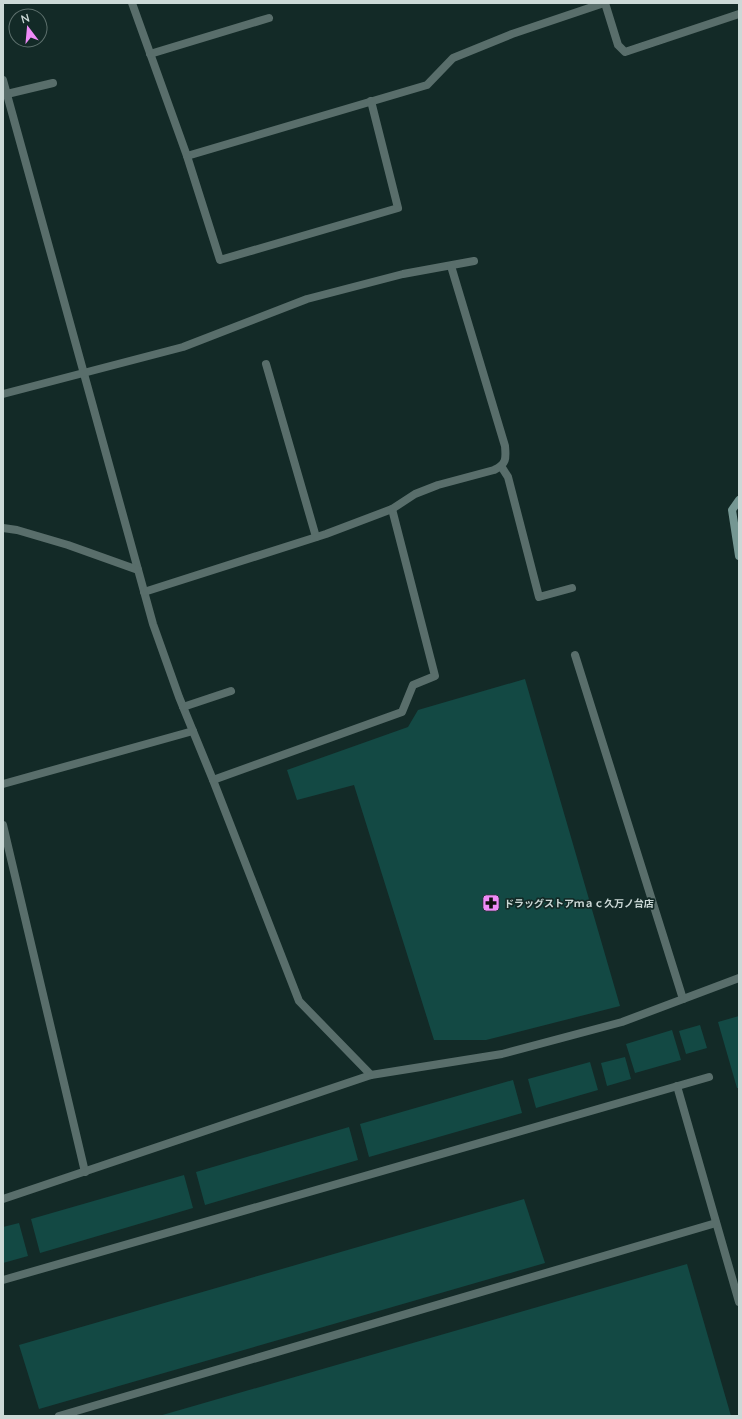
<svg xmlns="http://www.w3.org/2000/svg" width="742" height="1419" viewBox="0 0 742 1419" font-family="Lato,'Noto Sans JP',sans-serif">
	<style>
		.building { fill: #134944 }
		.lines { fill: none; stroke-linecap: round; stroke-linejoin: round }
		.lane { stroke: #596e6b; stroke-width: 8 }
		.street { stroke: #596e6b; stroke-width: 8 }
		.secondary { stroke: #759793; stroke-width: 8 }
		.labels { text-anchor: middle; stroke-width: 3.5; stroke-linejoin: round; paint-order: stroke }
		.poi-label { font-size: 10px; font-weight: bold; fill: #ccd9d7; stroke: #132a27; text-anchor: start }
	</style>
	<rect width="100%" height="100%" fill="#132a27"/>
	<!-- building -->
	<g class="building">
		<path d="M525 679 620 1006 486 1040H434L354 785 297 800 287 770 408 727 418 710Z"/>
		<path d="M739 1016V1088H737L718 1022Z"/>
		<path d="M700 1025 707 1048 686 1054 679 1031Z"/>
		<path d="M672 1030 681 1060 635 1073 626 1044Z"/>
		<path d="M625 1057 631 1079 607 1086 601 1063Z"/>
		<path d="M590 1062 598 1090 536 1108 528 1079Z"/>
		<path d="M513 1080 522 1113 369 1157 360 1124Z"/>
		<path d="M349 1127 358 1160 205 1205 196 1172Z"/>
		<path d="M184 1175 193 1208 40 1253 31 1219Z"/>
		<path d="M524 1199 545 1263 39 1409 19 1345Z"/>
		<path d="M19 1223 28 1256 3 1263V1227Z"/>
		<path d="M687 1264 731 1416H159Z"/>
	</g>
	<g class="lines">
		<!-- lane -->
		<g class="lane">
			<path d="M677 1086 739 1302"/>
			<path d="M3 1280 709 1077"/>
			<path d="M59 1416 716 1223"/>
		</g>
		<!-- street -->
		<g class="street">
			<path d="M132 3 187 156 427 85 453 58 512 34 604 3"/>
			<path d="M605 3 618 45 625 52 739 14"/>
			<path d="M150 54 269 18"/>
			<path d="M3 80 153 624 179 697 213 780 299 1001 371 1075"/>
			<path d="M7 94 53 83"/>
			<path d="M187 156 220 260 398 208 371 101"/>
			<path d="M266 364 316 537"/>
			<path d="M3 394 183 347 307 299 403 274 474 261"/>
			<path d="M501 466 508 477 539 597 572 588"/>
			<path d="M3 528 17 530 68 545 138 570"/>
			<path d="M144 592 326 534 392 509 415 494 438 485 494 470C507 464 506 458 505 446L451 266"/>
			<path d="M575 655 683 999"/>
			<path d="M183 707 231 691"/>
			<path d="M213 780 402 712 413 685 435 676 392 509"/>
			<path d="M3 784 193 731"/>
			<path d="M3 825 85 1172"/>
			<path d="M3 1199 371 1075 502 1054 622 1022 739 978"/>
		</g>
		<!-- secondary -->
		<path class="secondary" d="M739 500 732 510 739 556"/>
	</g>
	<!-- icons -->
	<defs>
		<symbol id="pharmacy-square" viewBox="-11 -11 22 22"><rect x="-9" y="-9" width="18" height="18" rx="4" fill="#ef8bf7" stroke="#132a27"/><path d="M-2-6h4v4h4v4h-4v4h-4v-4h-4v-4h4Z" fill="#111"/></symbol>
	</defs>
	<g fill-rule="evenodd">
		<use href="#pharmacy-square" x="481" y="893" width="20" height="20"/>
	</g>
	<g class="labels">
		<!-- poi labels -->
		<g class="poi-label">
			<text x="504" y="907">ドラッグストアｍａｃ久万ノ台店</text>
		</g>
	</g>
	<!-- border -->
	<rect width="742" height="1419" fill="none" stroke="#ccd9d7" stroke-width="8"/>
	<!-- north arrow -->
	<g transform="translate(28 28) rotate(344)"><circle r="19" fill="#132a27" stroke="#5d706d"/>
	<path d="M0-3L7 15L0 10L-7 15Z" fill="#ef8bf7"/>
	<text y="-6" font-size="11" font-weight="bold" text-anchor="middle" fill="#ccd9d7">N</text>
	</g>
</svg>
